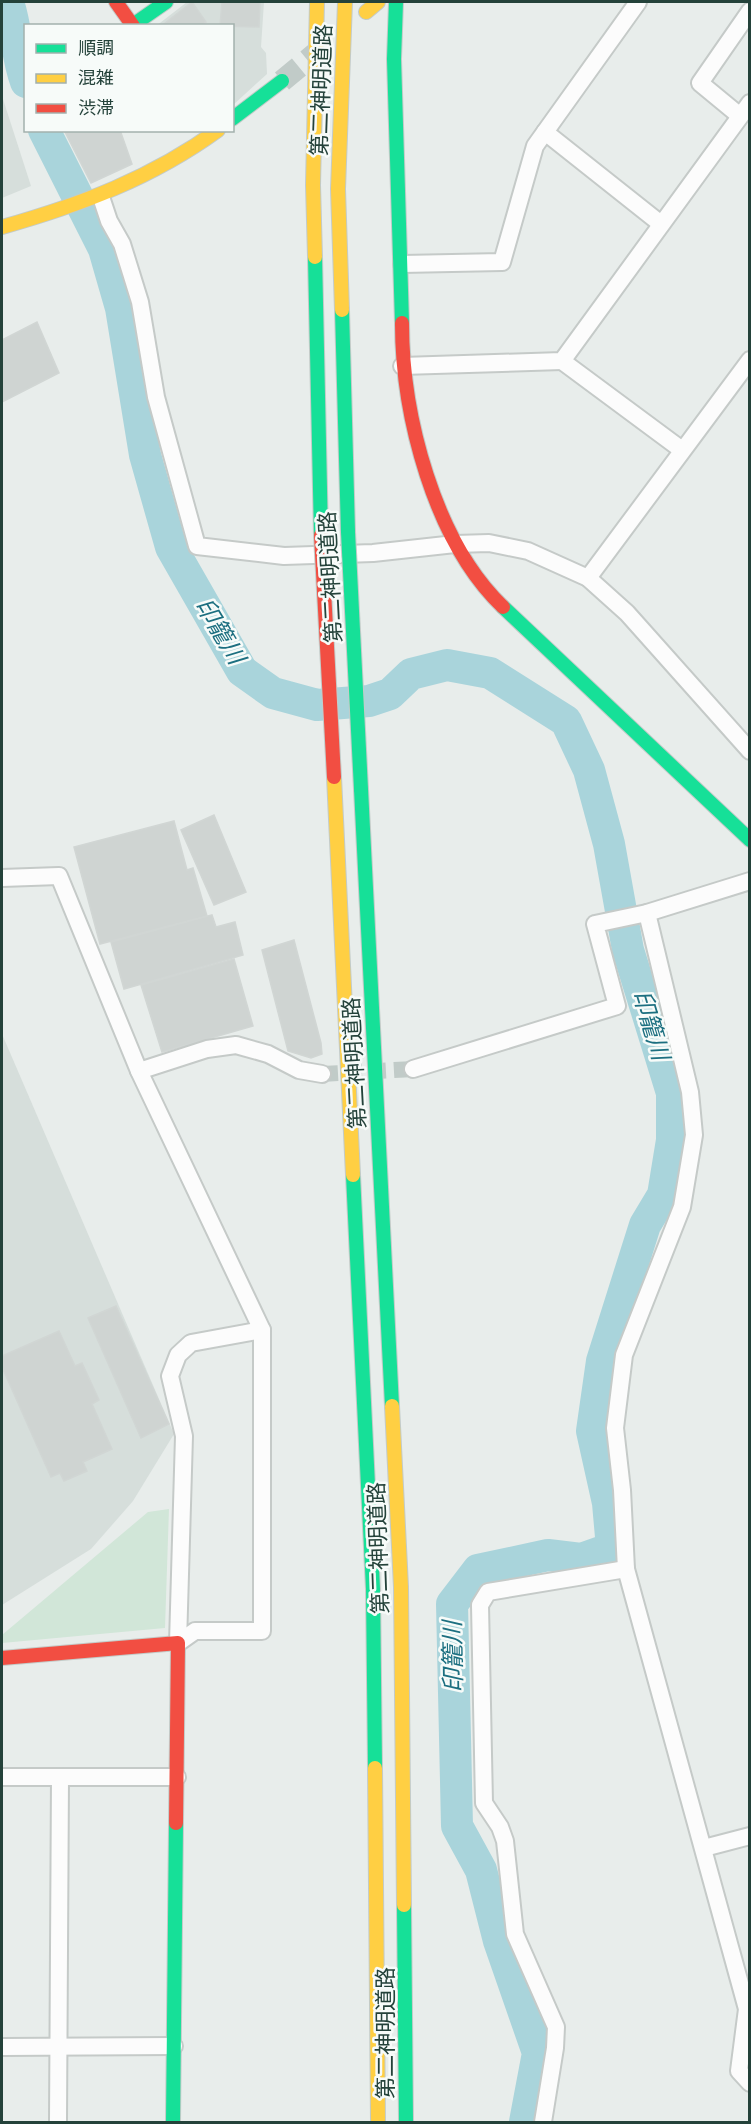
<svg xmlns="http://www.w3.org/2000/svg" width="751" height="2124" viewBox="0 0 751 2124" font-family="'Titillium Web','Noto Sans JP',sans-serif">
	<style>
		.built { fill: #d6dedb }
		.green { fill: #d1e6d8 }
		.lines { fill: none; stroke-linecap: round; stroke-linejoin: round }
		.river { stroke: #a9d4db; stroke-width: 32 }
		.building { fill: #cfd4d2; stroke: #d1d6d4; stroke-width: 1.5 }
		.street-tunnel { stroke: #c1cbc8; stroke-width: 16; stroke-dasharray: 16 8; stroke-linecap: butt }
		.secondary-tunnel { stroke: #c1cbc8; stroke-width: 22; stroke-dasharray: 22 11; stroke-linecap: butt }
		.street-casing { stroke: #c5cac8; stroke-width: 20 }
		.fast-casing { stroke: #c3cbc8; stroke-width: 16 }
		.slow-casing { stroke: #c3cbc8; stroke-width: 16 }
		.jam-casing { stroke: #c3cbc8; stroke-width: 16 }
		.street { stroke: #fcfcfc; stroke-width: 16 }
		.fast { stroke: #16e098; stroke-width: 14 }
		.slow { stroke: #ffcf43; stroke-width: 14 }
		.jam { stroke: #f24e42; stroke-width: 14 }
		.fast-bridge-casing { stroke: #c3ccc9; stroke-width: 16; stroke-linecap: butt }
		.jam-bridge-casing { stroke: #c3ccc9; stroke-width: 16; stroke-linecap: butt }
		.fast-bridge { stroke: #16e098; stroke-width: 14 }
		.jam-bridge { stroke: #f24e42; stroke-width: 14 }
		.labels { text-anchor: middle; stroke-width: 5; stroke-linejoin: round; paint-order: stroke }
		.street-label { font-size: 22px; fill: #24423a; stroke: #f7fbf9 }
		.water-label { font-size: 24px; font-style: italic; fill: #1c6f80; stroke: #f7fbf9 }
	</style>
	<rect width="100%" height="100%" fill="#e8edeb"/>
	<!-- built -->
	<g class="built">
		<path d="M187 2H264L261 47 266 53 267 74 233 105 232 26H156Z"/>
		<path d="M2 96 31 186 2 198Z"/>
		<path d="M2 1034 174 1434 133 1501 91 1549 2 1605Z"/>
	</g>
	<!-- green -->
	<path class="green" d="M169 1509 165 1628 2 1643V1635L148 1512Z"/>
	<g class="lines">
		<!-- river -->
		<g class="river">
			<path d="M8 2C17 28 16 55 26 82"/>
			<path d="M44 130 104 249 121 308 145 455 171 547 242 671 273 693 317 705 369 701 390 694 411 674 447 665 490 673 566 721 589 770 609 844 628 950 672 1093V1140L663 1195 645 1225 602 1361 592 1431 608 1503 612 1548 581 1559 548 1555 478 1570 452 1604 457 1826 481 1870 499 1941 538 2053 525 2122"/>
		</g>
	</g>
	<!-- building -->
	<g class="building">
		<path d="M192 2 206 22 201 26H165L164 24Z"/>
		<path d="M222 2H260L259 27 220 26Z"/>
		<path d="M64 130H120L132 164 91 183Z"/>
		<path d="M37 322 59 373 2 402V340Z"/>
		<path d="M214 815 246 892 214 905 181 830Z"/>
		<path d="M174 821 187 870 193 868 207 916 100 944 74 847Z"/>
		<path d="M212 915 216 927 235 922 243 955 124 989 111 942Z"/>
		<path d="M294 940 321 1043 322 1054 311 1058 288 1051 262 950Z"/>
		<path d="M234 959 253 1026 162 1052 141 985Z"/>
		<path d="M116 1306 169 1424 141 1438 88 1318Z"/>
		<path d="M59 1331 75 1366 82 1363 99 1400 92 1404 112 1449 83 1462 87 1471 64 1481 60 1473 51 1477 2 1367V1356Z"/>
	</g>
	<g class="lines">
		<!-- street-tunnel -->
		<path class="street-tunnel" d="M322 1074 413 1069"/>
		<!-- secondary-tunnel -->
		<path class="secondary-tunnel" d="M282 81 323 47"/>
		<defs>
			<g id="street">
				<path d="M740 116 700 83 750 11"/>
				<path d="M545 132 661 224"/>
				<path d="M101 197 109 221 122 244 140 302 156 397 197 546 284 556 373 553 455 544 489 543 528 551 588 578 627 613 750 751"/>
				<path d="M402 264 502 262 535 146 638 2"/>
				<path d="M562 361 682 450"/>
				<path d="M402 366 562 361 750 103"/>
				<path d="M588 578 750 360"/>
				<path d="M2 878 59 876 139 1071 262 1330V1631H195L178 1643"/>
				<path d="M647 913 690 1092 694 1135 682 1207 624 1355 615 1428 622 1490 626 1569 747 2009 739 2071 750 2083"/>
				<path d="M413 1069 617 1006 595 924 647 913 750 881"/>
				<path d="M139 1071 207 1049 236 1045 268 1054 299 1070 322 1074"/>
				<path d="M178 1643 184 1436 170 1376 178 1355 191 1343 262 1330"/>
				<path d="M2 1777H177"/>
				<path d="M704 1848 750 1836"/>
				<path d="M2 2047 174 2046"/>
				<path d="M58 2122 60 1777"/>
				<path d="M543 2122 555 2048 556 2027 515 1934 505 1841 500 1827 484 1803 480 1605 488 1592 626 1569"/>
			</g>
			<g id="fast">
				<path d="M396 2 394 59 402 323"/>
				<path d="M133 25 166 2"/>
				<path d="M232 119 282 81"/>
				<path d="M315 257 321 535"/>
				<path d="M342 310 348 532"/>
				<path d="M503 607 750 840"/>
				<path d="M361 789 392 1406"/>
				<path d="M353 1175 373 1589 375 1768"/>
				<path d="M404 1905 406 2122"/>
				<path d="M173 2122 176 1823"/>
			</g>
			<g id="slow">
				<path d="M366 12 378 2"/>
				<path d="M2 227C80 205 152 178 218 130"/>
				<path d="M315 257 313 185 317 2"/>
				<path d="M342 310 338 189 345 2"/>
				<path d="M334 777 353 1175"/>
				<path d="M392 1406 401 1587 404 1905"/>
				<path d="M375 1768 378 2122"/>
			</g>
			<g id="jam">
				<path d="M116 2 133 26"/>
				<path d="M402 323C402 415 434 541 503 607"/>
				<path d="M2 1658 178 1643 176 1823"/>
			</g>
		</defs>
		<!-- street casing -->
		<use href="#street" class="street-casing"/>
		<!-- fast casing -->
		<use href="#fast" class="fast-casing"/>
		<!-- slow casing -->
		<use href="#slow" class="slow-casing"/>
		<!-- jam casing -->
		<use href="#jam" class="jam-casing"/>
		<!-- street -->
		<use href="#street" class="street"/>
		<!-- fast -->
		<use href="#fast" class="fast"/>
		<!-- slow -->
		<use href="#slow" class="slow"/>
		<!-- jam -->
		<use href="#jam" class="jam"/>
		<defs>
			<path id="fast-bridge" d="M348 532 361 789"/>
			<path id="jam-bridge" d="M321 535 334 777"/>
		</defs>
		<!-- fast-bridge casing -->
		<use href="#fast-bridge" class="fast-bridge-casing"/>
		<!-- jam-bridge casing -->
		<use href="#jam-bridge" class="jam-bridge-casing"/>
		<!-- fast-bridge -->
		<use href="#fast-bridge" class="fast-bridge"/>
		<!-- jam-bridge -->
		<use href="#jam-bridge" class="jam-bridge"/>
	</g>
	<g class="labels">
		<!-- street labels -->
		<g class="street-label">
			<text transform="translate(321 90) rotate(-88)" y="8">第二神明道路</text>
			<text transform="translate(330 577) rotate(-93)" y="8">第二神明道路</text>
			<text transform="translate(354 1063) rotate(-93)" y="8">第二神明道路</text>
			<text transform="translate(378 1548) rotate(-92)" y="8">第二神明道路</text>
			<text transform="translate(385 2033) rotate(-90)" y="8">第二神明道路</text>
		</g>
		<!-- water labels -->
		<g class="water-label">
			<text transform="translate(220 631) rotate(59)" y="8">印籠川</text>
			<text transform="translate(651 1025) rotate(73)" y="8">印籠川</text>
			<text transform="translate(453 1657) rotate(-91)" y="8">印籠川</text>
		</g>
	</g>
	<!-- border -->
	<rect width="751" height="2124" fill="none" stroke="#24423a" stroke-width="6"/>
	<!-- legend -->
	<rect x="24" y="24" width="210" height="108" fill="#f7fbf9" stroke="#a3b1ad" stroke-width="1.5"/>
	<rect x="36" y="44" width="30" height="9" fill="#16e098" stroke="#a3b1ad" stroke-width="1.5"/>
	<text x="78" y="54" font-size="18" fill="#24423a">順調</text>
	<rect x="36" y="74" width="30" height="9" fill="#ffcf43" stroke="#a3b1ad" stroke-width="1.5"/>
	<text x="78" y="84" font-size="18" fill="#24423a">混雑</text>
	<rect x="36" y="104" width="30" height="9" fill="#f24e42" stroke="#a3b1ad" stroke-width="1.5"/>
	<text x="78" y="114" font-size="18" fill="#24423a">渋滞</text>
</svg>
